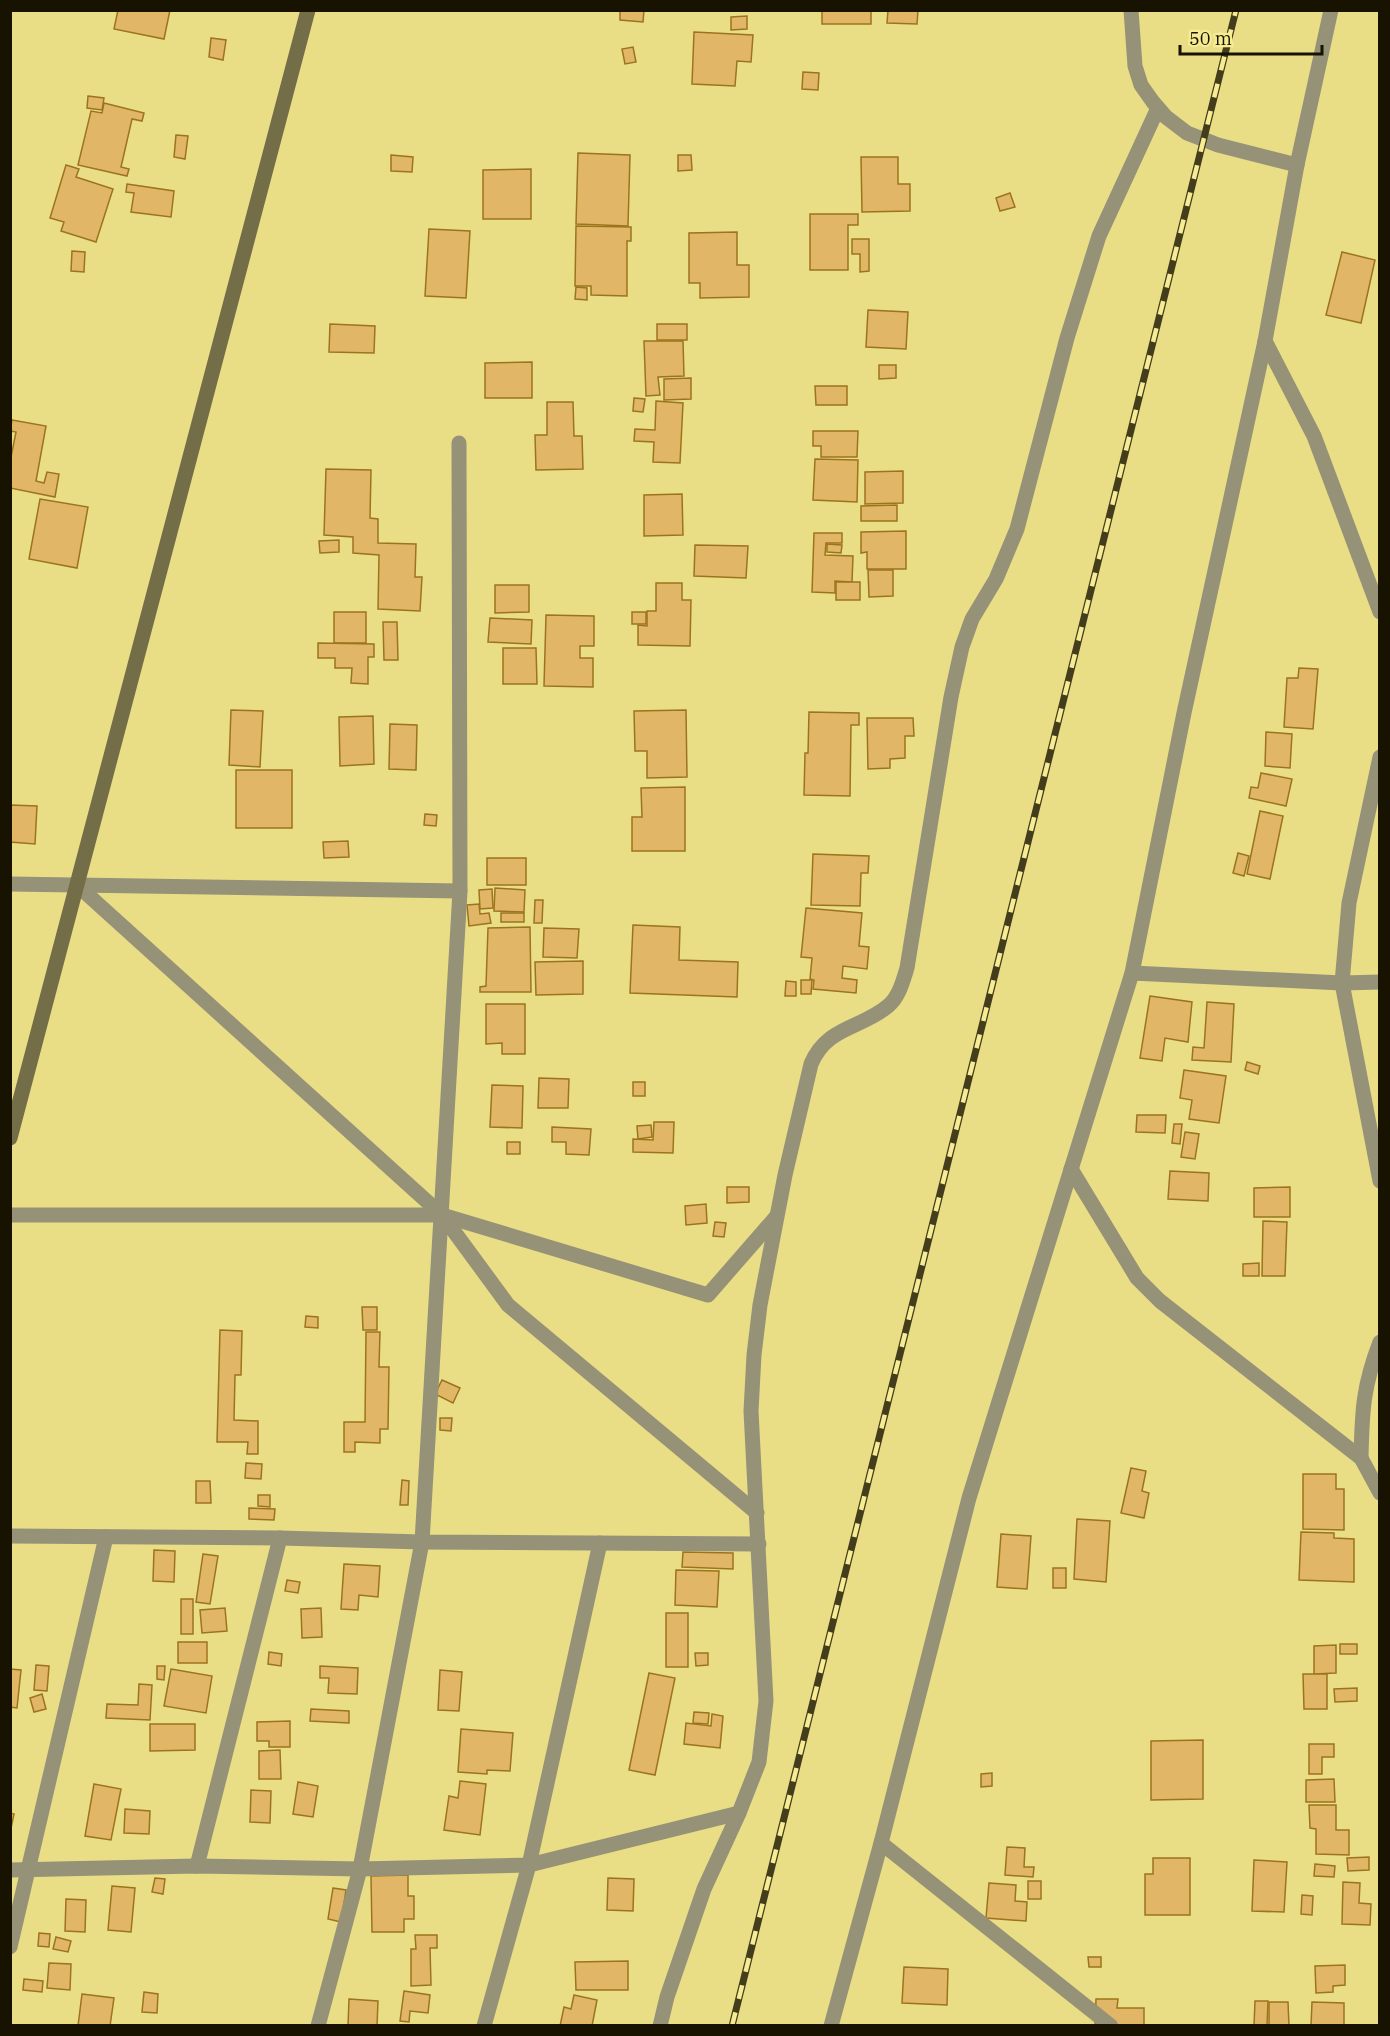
<svg xmlns="http://www.w3.org/2000/svg" width="1390" height="2036" viewBox="0 0 1390 2036" font-family="'IBM Plex Serif',serif">
	<style>
		.building { fill: #e1b767; stroke: #9c741d; stroke-width: 1.5 }
		.lines { fill: none; stroke-linecap: round; stroke-linejoin: round }
		.street { stroke: #959278; stroke-width: 15 }
		.secondary { stroke: #736e48; stroke-width: 15 }
		.rail-casing { stroke: #433d1c; stroke-width: 7 }
		.rail { stroke: #f7ec93; stroke-width: 4.5; stroke-dasharray: 14; stroke-linecap: butt }
	</style>
	<rect width="100%" height="100%" fill="#e9de86"/>
	<!-- building -->
	<g class="building">
		<path d="M118 10H170L164 39 114 29Z"/>
		<path d="M620 10H644L643 22 620 20Z"/>
		<rect x="822" y="10" width="49" height="14"/>
		<path d="M888 10H918L917 24 887 23Z"/>
		<path d="M747 16V29L731 30V17Z"/>
		<path d="M694 32 753 35 751 62 737 61 735 86 692 84Z"/>
		<path d="M211 38 226 40 223 60 209 57Z"/>
		<path d="M633 47 636 62 625 64 622 49Z"/>
		<path d="M803 72 819 73 818 90 802 89Z"/>
		<path d="M88 96 104 98 102 110 87 108Z"/>
		<path d="M104 103 144 113 142 121 132 119 121 167 129 169 127 176 78 165 91 111 102 113Z"/>
		<path d="M176 135 188 136 185 159 174 157Z"/>
		<path d="M578 153 630 155 628 226 576 224Z"/>
		<path d="M391 155 413 157 412 172 391 171Z"/>
		<path d="M678 155H691L692 170 678 171Z"/>
		<path d="M861 157H898V184H910V211L862 212Z"/>
		<path d="M66 165 79 169 76 177 113 189 96 242 61 231 64 222 50 218Z"/>
		<path d="M531 169V219H483V170Z"/>
		<path d="M127 184 174 191 171 217 131 212 134 193 126 192Z"/>
		<path d="M1010 193 1015 207 1000 211 996 198Z"/>
		<path d="M810 214H858V225H848V270H810Z"/>
		<path d="M576 226 631 227V241H627V296L591 295V286H575Z"/>
		<path d="M429 229 470 231 466 298 425 296Z"/>
		<path d="M737 232V265H749V297L700 298V283H689V233Z"/>
		<path d="M852 239H869V271L860 272V254H852Z"/>
		<path d="M72 251 85 252 84 272 71 271Z"/>
		<path d="M1342 252 1375 260 1361 323 1326 315Z"/>
		<path d="M576 287 587 288V300L575 299Z"/>
		<path d="M868 310 908 312 906 349 866 347Z"/>
		<path d="M330 324 375 326 374 353 329 352Z"/>
		<rect x="657" y="324" width="30" height="16"/>
		<path d="M644 341H683L684 376 658 377 660 395 646 396Z"/>
		<path d="M532 362V398H485V363Z"/>
		<path d="M879 365H896V378L879 379Z"/>
		<path d="M691 378V399L664 400V379Z"/>
		<path d="M815 386H847V405H816Z"/>
		<path d="M634 398 645 399 643 412 633 411Z"/>
		<path d="M656 401 683 403 680 463 653 462 654 442 634 441 635 429 655 430Z"/>
		<path d="M547 402H573L574 436H582L583 469 536 470 535 435H547Z"/>
		<path d="M12 420 46 426 36 481 44 483 47 472 59 474 55 497 10 488V462L16 432 10 431Z"/>
		<path d="M813 431H858L857 457H821V446H813Z"/>
		<path d="M815 459 858 460 857 502 813 500Z"/>
		<path d="M326 469 371 470 370 518 378 519V543L416 544 415 577H422L420 611 378 609 379 555 353 553V537L324 535Z"/>
		<path d="M903 471V503L865 504V472Z"/>
		<path d="M682 494 683 535 644 536V495Z"/>
		<path d="M40 499 88 507 77 568 29 559Z"/>
		<path d="M897 505V521H861V506Z"/>
		<path d="M906 531V569H867V552L861 553V532Z"/>
		<path d="M814 533H842V543H826L825 555 853 556 852 582 835 581V593L812 592Z"/>
		<path d="M339 540V552L320 553 319 541Z"/>
		<path d="M827 544 842 545 841 553 827 552Z"/>
		<path d="M695 545 748 546 746 578 694 576Z"/>
		<path d="M868 570H893V596L869 597Z"/>
		<rect x="836" y="582" width="24" height="18"/>
		<path d="M656 583H682V600H691L690 646 638 645V625L647 626V611H656Z"/>
		<path d="M495 585H529V612L495 613Z"/>
		<rect x="334" y="612" width="32" height="31"/>
		<rect x="632" y="612" width="14" height="12"/>
		<path d="M546 615 594 616V646H580V658H593V687L544 686Z"/>
		<path d="M490 618 532 620 531 644 488 642Z"/>
		<path d="M383 622H397L398 660H384Z"/>
		<path d="M318 643 374 644V657H368V684L351 683 352 668H335V658H318Z"/>
		<path d="M503 648H536L537 684H503Z"/>
		<path d="M1299 668 1318 669 1313 729 1284 727 1287 678H1298Z"/>
		<path d="M231 710 263 711 260 767 229 765Z"/>
		<path d="M686 710 687 777 647 778V751H635L634 711Z"/>
		<path d="M809 712 859 713V725H851L850 796 804 795 805 753H808Z"/>
		<path d="M373 716 374 764 340 766 339 717Z"/>
		<path d="M867 718H913L914 736H905V758L890 759V768L868 769Z"/>
		<path d="M390 724 417 725 416 770 389 769Z"/>
		<path d="M1266 732 1292 734 1290 768 1265 766Z"/>
		<rect x="236" y="770" width="56" height="58"/>
		<path d="M1261 773 1292 779 1286 806 1249 798 1251 787 1258 788Z"/>
		<path d="M685 787V851H632V817H642L641 788Z"/>
		<path d="M10 805 37 806 35 844 10 842Z"/>
		<path d="M1260 811 1283 816 1270 879 1247 874Z"/>
		<path d="M425 814 437 815 436 826 424 825Z"/>
		<path d="M348 841 349 857 324 858 323 842Z"/>
		<path d="M1238 853 1249 856 1244 876 1233 873Z"/>
		<path d="M813 854 869 856 868 873H861L860 906 811 905Z"/>
		<rect x="487" y="858" width="39" height="27"/>
		<path d="M495 888 525 890 524 912 494 911Z"/>
		<path d="M492 889 493 908 480 909 479 890Z"/>
		<path d="M535 900H543L542 923H534Z"/>
		<path d="M479 904 480 914 489 913 491 923 469 926 467 905Z"/>
		<path d="M806 908 862 913 859 946 869 947 867 969 843 966 842 978 857 980 856 993 813 989 814 980 810 979 812 958 801 957Z"/>
		<rect x="501" y="913" width="23" height="9"/>
		<path d="M633 925 680 927 679 960 738 962 737 997 630 993Z"/>
		<path d="M530 927 531 992H480V987L486 986 488 928Z"/>
		<path d="M544 928 579 929 577 958 543 957Z"/>
		<path d="M583 961V994L536 995 535 962Z"/>
		<path d="M801 980H812L811 994H801Z"/>
		<path d="M786 981 796 982V996H785Z"/>
		<path d="M1150 996 1192 1002 1188 1042 1165 1038 1162 1061 1140 1058Z"/>
		<path d="M1207 1002 1234 1004 1231 1062 1192 1060 1193 1047 1204 1048Z"/>
		<path d="M486 1004H525V1054H502V1043L486 1044Z"/>
		<path d="M1247 1062 1260 1066 1258 1074 1245 1070Z"/>
		<path d="M1184 1070 1226 1076 1219 1123 1189 1119 1192 1100 1180 1098Z"/>
		<path d="M539 1078 569 1079 568 1108H538Z"/>
		<rect x="633" y="1082" width="12" height="14"/>
		<path d="M492 1085 523 1086 522 1128 490 1127Z"/>
		<path d="M1137 1115H1166L1165 1133 1136 1132Z"/>
		<path d="M654 1122H674L673 1153 633 1152V1139L653 1140Z"/>
		<path d="M1174 1124H1182L1180 1144 1172 1143Z"/>
		<path d="M651 1125 652 1137 638 1139 637 1126Z"/>
		<path d="M552 1127 591 1129 589 1155 566 1154V1142H552Z"/>
		<path d="M1185 1132 1199 1134 1195 1159 1181 1157Z"/>
		<rect x="507" y="1142" width="13" height="12"/>
		<path d="M1170 1171 1209 1173 1208 1201 1168 1199Z"/>
		<path d="M727 1187H749V1202L727 1203Z"/>
		<path d="M1290 1187V1217H1254V1188Z"/>
		<path d="M706 1204 707 1223 686 1225 685 1206Z"/>
		<path d="M1263 1221 1287 1222 1285 1276H1262Z"/>
		<path d="M715 1222 726 1223 724 1237 713 1236Z"/>
		<path d="M1259 1263V1276H1243V1264Z"/>
		<path d="M362 1307H377V1330H363Z"/>
		<path d="M306 1316 318 1317V1328L305 1327Z"/>
		<path d="M220 1330 242 1331 241 1375H235L234 1420 258 1421V1454H247L248 1442H217Z"/>
		<path d="M366 1332H380L379 1367H389L388 1429H380V1443L355 1442V1452H344V1422H365Z"/>
		<path d="M442 1380 460 1388 453 1403 435 1394Z"/>
		<path d="M440 1418H452L451 1431 440 1430Z"/>
		<path d="M246 1463 262 1464 261 1479 245 1478Z"/>
		<path d="M1131 1468 1146 1471 1142 1491 1149 1493 1144 1518 1121 1513Z"/>
		<path d="M1303 1474H1336V1489H1344V1530L1303 1529Z"/>
		<path d="M402 1480 409 1481 408 1505H400Z"/>
		<path d="M196 1481H210L211 1503H196Z"/>
		<path d="M258 1495H270V1507L258 1506Z"/>
		<path d="M249 1508 275 1509 274 1520 249 1519Z"/>
		<path d="M1077 1519 1110 1521 1106 1582 1074 1579Z"/>
		<path d="M1301 1532 1334 1533V1538L1354 1539V1582L1299 1580Z"/>
		<path d="M1001 1534 1031 1536 1027 1589 997 1587Z"/>
		<path d="M154 1550 175 1551 174 1582 153 1581Z"/>
		<path d="M683 1552 733 1553V1569L682 1567Z"/>
		<path d="M203 1554 218 1556 210 1604 196 1602Z"/>
		<path d="M344 1564 380 1566 378 1597 359 1595 358 1610 341 1609Z"/>
		<rect x="1053" y="1568" width="13" height="20"/>
		<path d="M676 1570 719 1571 717 1607 675 1605Z"/>
		<path d="M287 1580 300 1582 298 1593 285 1591Z"/>
		<rect x="181" y="1599" width="12" height="35"/>
		<path d="M225 1608 227 1631 202 1633 200 1610Z"/>
		<path d="M321 1608 322 1637 302 1638 301 1609Z"/>
		<rect x="666" y="1613" width="22" height="54"/>
		<rect x="178" y="1642" width="29" height="21"/>
		<rect x="1340" y="1644" width="17" height="10"/>
		<path d="M1336 1645V1673L1314 1674V1646Z"/>
		<path d="M269 1652 282 1654 281 1666 268 1664Z"/>
		<path d="M695 1653H708V1665L696 1666Z"/>
		<path d="M36 1665 49 1666 47 1691 34 1690Z"/>
		<path d="M157 1666H165L164 1680 157 1679Z"/>
		<path d="M320 1666 358 1668 357 1694 328 1693 329 1678H320Z"/>
		<path d="M10 1669 21 1670 17 1708 10 1707Z"/>
		<path d="M171 1669 212 1676 206 1713 164 1706Z"/>
		<path d="M440 1670 462 1672 459 1711 438 1710Z"/>
		<path d="M649 1673 675 1678 655 1775 629 1770Z"/>
		<path d="M1303 1674H1327V1709H1304Z"/>
		<path d="M139 1684 152 1685 150 1720 106 1718 107 1704 138 1705Z"/>
		<path d="M1357 1688V1701L1335 1702 1334 1689Z"/>
		<path d="M42 1694 46 1709 34 1712 30 1698Z"/>
		<path d="M311 1709 349 1711V1723L310 1721Z"/>
		<path d="M694 1712 709 1713 708 1724 693 1723Z"/>
		<path d="M712 1714 723 1716 720 1748 684 1744 686 1723 711 1726Z"/>
		<path d="M290 1721V1747H269V1741H257V1722Z"/>
		<path d="M150 1724H195V1750L150 1751Z"/>
		<path d="M461 1729 513 1733 510 1771 487 1770V1774L458 1772Z"/>
		<path d="M1203 1740V1799L1151 1800V1741Z"/>
		<path d="M1309 1744H1334V1757H1322V1774H1309Z"/>
		<path d="M280 1750 281 1779H259V1751Z"/>
		<path d="M992 1773V1786L981 1787V1774Z"/>
		<path d="M1334 1779 1335 1802H1306V1780Z"/>
		<path d="M460 1781 486 1784 480 1835 444 1830 449 1796 458 1798Z"/>
		<path d="M298 1782 318 1786 313 1817 293 1814Z"/>
		<path d="M94 1784 121 1789 111 1840 85 1836Z"/>
		<path d="M251 1790 271 1791 270 1823 250 1822Z"/>
		<path d="M1309 1805H1336V1830H1349V1855L1316 1854V1829L1310 1828Z"/>
		<path d="M125 1809 150 1811 149 1834 124 1833Z"/>
		<path d="M10 1813 14 1814 10 1833Z"/>
		<path d="M1007 1847 1025 1848 1024 1867H1034L1033 1877 1005 1875Z"/>
		<path d="M1369 1857V1870L1348 1871 1347 1858Z"/>
		<path d="M1153 1858H1190V1915H1145V1874H1153Z"/>
		<path d="M1254 1860 1287 1862 1284 1912 1252 1911Z"/>
		<path d="M1315 1864 1335 1866 1334 1877 1314 1876Z"/>
		<path d="M408 1875V1896H414V1919H404V1932H372L371 1876Z"/>
		<path d="M155 1878 165 1879 163 1894 152 1892Z"/>
		<path d="M608 1878 634 1879 633 1911 607 1910Z"/>
		<rect x="1028" y="1881" width="13" height="18"/>
		<path d="M1343 1882 1360 1883 1359 1903 1371 1904 1370 1925 1342 1924Z"/>
		<path d="M989 1883 1016 1885 1015 1901 1027 1902 1026 1921 986 1918Z"/>
		<path d="M112 1886 135 1888 131 1932 108 1930Z"/>
		<path d="M333 1888 346 1890 341 1922 328 1919Z"/>
		<path d="M1302 1895 1313 1896 1312 1915 1301 1914Z"/>
		<path d="M66 1899 86 1900 85 1932 65 1931Z"/>
		<path d="M39 1933 50 1934 49 1947 38 1946Z"/>
		<path d="M415 1935H437V1948H430L431 1985 411 1986V1949H416Z"/>
		<path d="M56 1937 71 1941 68 1952 53 1949Z"/>
		<path d="M1088 1957H1101V1967H1089Z"/>
		<path d="M628 1961V1990H576L575 1962Z"/>
		<path d="M49 1963 71 1964 70 1990 47 1988Z"/>
		<path d="M1345 1965V1985L1333 1986V1992L1316 1993 1315 1966Z"/>
		<path d="M904 1967 948 1969 947 2005 902 2003Z"/>
		<path d="M24 1979 43 1981 42 1992 23 1990Z"/>
		<path d="M404 1991 430 1995 428 2013 410 2011 409 2022 400 2021Z"/>
		<path d="M144 1992 158 1994 157 2013 142 2012Z"/>
		<path d="M82 1994 114 1998 110 2026H78Z"/>
		<path d="M574 1995 597 2000 592 2026H560L564 2007 571 2009Z"/>
		<path d="M349 1999 378 2001 377 2026H348Z"/>
		<path d="M1096 1999H1118L1117 2008H1144V2026H1095Z"/>
		<path d="M1255 2001H1268L1267 2026H1254Z"/>
		<path d="M1269 2002H1288L1289 2026H1269Z"/>
		<path d="M1312 2002 1344 2003V2026H1311Z"/>
	</g>
	<g class="lines">
		<!-- street -->
		<g class="street">
			<path d="M1131 10 1135 66 1141 85 1153 102 1166 117 1187 133 1218 145 1297 165"/>
			<path d="M1265 341 1314 436 1380 612"/>
			<path d="M1380 757 1349 903 1342 983 1380 1181"/>
			<path d="M10 884 460 891"/>
			<path d="M77 885 442 1215 508 1305 757 1513"/>
			<path d="M1132 973 1342 983 1380 982"/>
			<path d="M1071 1169 1137 1278 1160 1301 1361 1458 1380 1493"/>
			<path d="M10 1215H442L708 1295 776 1217"/>
			<path d="M1361 1458C1362 1411 1363 1386 1380 1342"/>
			<path d="M10 1536 280 1538 422 1542 759 1544"/>
			<path d="M881 1843 1111 2026"/>
			<path d="M197 1866 280 1538"/>
			<path d="M10 1870 197 1866 360 1869 529 1865 739 1813"/>
			<path d="M10 1947 106 1537"/>
			<path d="M318 2026 360 1869 422 1542 460 891 459 443"/>
			<path d="M484 2026 529 1865 600 1543"/>
			<path d="M660 2026 667 1997 704 1889 739 1813 759 1762 766 1701 751 1411 754 1355 760 1305 785 1175 811 1064C827 1026 861 1029 888 1006 899 997 903 981 907 968L951 697 962 647 972 619 996 579 1017 529 1067 338 1099 236 1158 108"/>
			<path d="M831 2026 881 1843 969 1498 1132 973 1184 713 1265 341 1297 165 1331 10"/>
		</g>
		<!-- secondary -->
		<path class="secondary" d="M10 1138 308 10"/>
		<defs>
			<path id="rail" d="M732 2026 1236 10"/>
		</defs>
		<!-- rail casing -->
		<use href="#rail" class="rail-casing"/>
		<!-- rail -->
		<use href="#rail" class="rail"/>
	</g>
	<!-- border -->
	<rect width="1390" height="2036" fill="none" stroke="#171300" stroke-width="24"/>
	<!-- scale -->
	<path d="M1180 45v9h142v-9" fill="none" stroke="#171300" stroke-width="3"/>
	<text x="1189" y="45" font-size="18" fill="#171300" stroke="#f7ec93" stroke-width="4.5" paint-order="stroke">50 m</text>
</svg>
